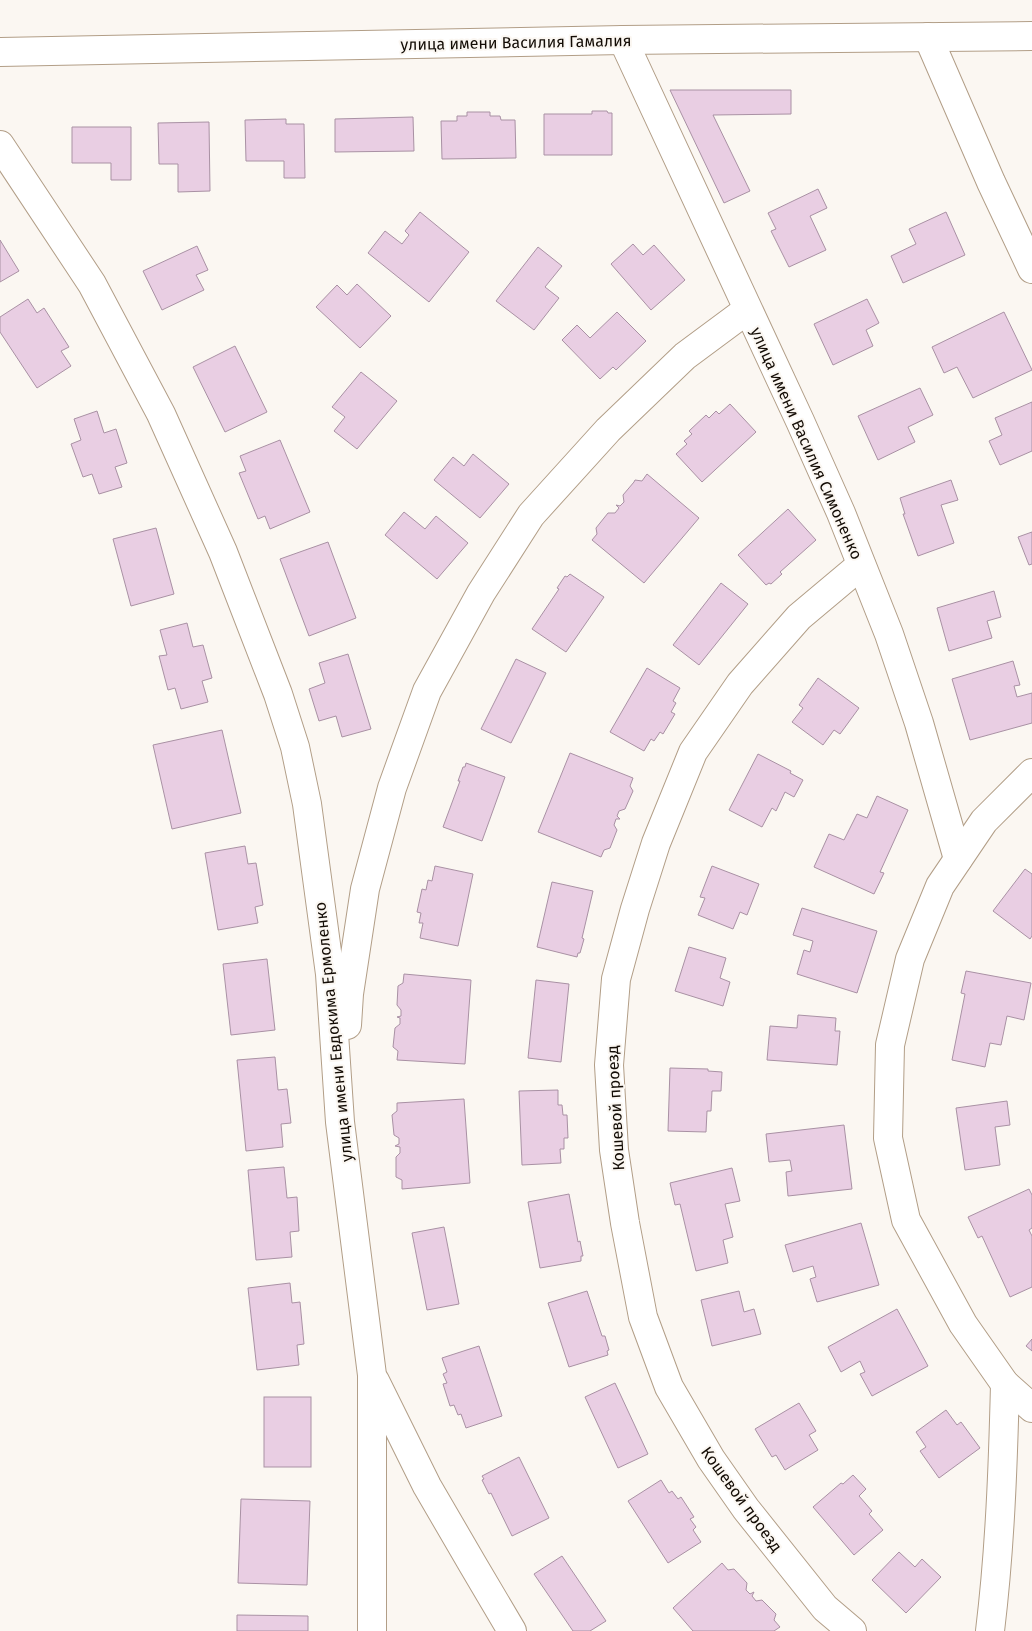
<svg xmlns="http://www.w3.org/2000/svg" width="1032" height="1631" viewBox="0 0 1032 1631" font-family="'Fira Sans',sans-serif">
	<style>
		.building { fill: #e9cee3; stroke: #a991a4 }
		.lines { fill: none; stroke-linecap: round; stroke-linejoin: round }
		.street-casing { stroke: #b29e87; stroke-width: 30 }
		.street { stroke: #fff; stroke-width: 28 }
		.labels { text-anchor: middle; stroke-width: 4; stroke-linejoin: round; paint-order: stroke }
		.street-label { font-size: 16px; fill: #130c05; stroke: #fbf7f2 }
	</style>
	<rect width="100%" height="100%" fill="#fbf7f2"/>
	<!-- building -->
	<g class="building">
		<path d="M670 90H791V114L713 115 750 191 724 203Z"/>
		<path d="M592 111H607L608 113H612V155H544V114H592Z"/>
		<path d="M467 112H490V116H500L501 120H515L516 158 442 159 441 121H457V116H467Z"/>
		<path d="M413 117 414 151 335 152V119Z"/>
		<path d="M286 119V124H304L305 178H284V161H246L245 120Z"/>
		<path d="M209 122 210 191 178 192V164H159L158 123Z"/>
		<path d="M72 127H131V180H111V163H72Z"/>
		<path d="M818 189 827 208 810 216 826 250 789 267 771 231 776 229 768 213Z"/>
		<path d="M420 212 469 252 429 302 368 253 385 231 402 244 409 235 405 231Z"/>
		<path d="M946 212 965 255 903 283 891 256 916 244 909 229Z"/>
		<path d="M0 240 19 271 0 282Z"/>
		<path d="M633 244 643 255 654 245 685 280 651 310 611 264Z"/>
		<path d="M197 246 208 270 196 275 204 290 162 310 143 271Z"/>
		<path d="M538 247 562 266 545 287 559 298 534 330 496 301Z"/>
		<path d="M357 284 391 316 360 348 316 307 337 285 347 295Z"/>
		<path d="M28 299 37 313 44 308 69 347 61 351 71 366 37 388 0 332V317Z"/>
		<path d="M867 299 879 323 866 330 873 346 833 365 814 324Z"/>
		<path d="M617 312 646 341 616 370 613 367 600 379 562 340 577 325 590 338Z"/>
		<path d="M1004 312 1032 370 973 398 957 367 944 373 932 347Z"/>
		<path d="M235 346 267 412 225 432 193 367Z"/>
		<path d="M361 372 397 401 357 449 334 431 345 417 332 407Z"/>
		<path d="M920 388 933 415 908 427 915 442 878 460 858 416Z"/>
		<path d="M1032 402V451L1000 465 989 441 1002 435 995 418Z"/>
		<path d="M730 404 756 432 702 482 676 454 687 444 684 441 692 434 689 431 706 415 709 418 716 411 719 414Z"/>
		<path d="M97 411 104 433 116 429 127 463 115 467 122 487 99 494 92 474 83 477 71 444 81 440 74 419Z"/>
		<path d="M280 440 310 512 270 529 265 516 258 519 239 473 246 471 240 456Z"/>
		<path d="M473 454 509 484 480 518 434 480 453 457 464 466Z"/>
		<path d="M647 474 699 518 644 583 592 540 597 534 596 528 608 513H615L619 508 616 505 620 506 624 502 623 495 634 482 635 480 642 481Z"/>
		<path d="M951 480 958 500 941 505 954 543 918 556 903 514H905L900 498Z"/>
		<path d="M788 509 816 540 780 572 782 574 771 584 769 583 766 585 738 555Z"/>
		<path d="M404 512 425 529 436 516 468 543 437 579 385 535Z"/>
		<path d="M156 528 174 594 131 606 113 539Z"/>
		<path d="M1032 532V564L1029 565 1018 537Z"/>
		<path d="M328 542 356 618 309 636 280 559Z"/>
		<path d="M570 574 604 597 566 652 532 629 559 589 557 588 565 576 567 577Z"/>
		<path d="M721 583 748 604 699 665 673 645Z"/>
		<path d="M994 591 1001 617 987 621 992 638 949 651 937 608Z"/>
		<path d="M187 623 193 647 203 645 212 678 202 681 208 702 181 709 175 688 168 690 159 656 167 655 160 630Z"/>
		<path d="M348 654 371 729 342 737 336 716 319 721 309 689 325 683 319 663Z"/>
		<path d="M516 659 546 673 511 743 481 729Z"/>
		<path d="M1013 661 1020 685 1014 686 1017 697 1032 693V723L970 740 952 679Z"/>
		<path d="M647 668 680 688 673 701 676 703 671 712 675 714 663 734 660 732 654 741 651 739 644 751 610 732Z"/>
		<path d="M818 678 859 708 840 734 834 730 823 745 792 722 803 708 799 705Z"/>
		<path d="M222 730 241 813 172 829 153 745Z"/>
		<path d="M570 753 633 778 630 786 633 791 625 809 619 811 617 816 620 819H616L614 825 617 830 610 848 604 850 601 857 538 832Z"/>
		<path d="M758 754 791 771 790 773 803 780 794 797 785 792 776 811 772 808 762 827 729 810Z"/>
		<path d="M466 763 505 777 482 841 443 827 460 781H458L463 767H465Z"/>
		<path d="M877 796 908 810 880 872 884 873 874 894 814 867 829 834 844 840 857 814 867 818Z"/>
		<path d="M245 846 248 864 256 863 263 905 255 907 258 923 218 930 205 853Z"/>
		<path d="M435 866 473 874 458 946 420 938 423 923H419L421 913 417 912 422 889 426 890 428 880 432 881Z"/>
		<path d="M712 866 759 884 747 915 740 912 733 929 698 915 705 898 700 897Z"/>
		<path d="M1025 869 1032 874V936L1030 939 993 911Z"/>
		<path d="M552 882 593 891 582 938 584 939 580 953H578L577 957 537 947Z"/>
		<path d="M802 908 877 931 857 993 797 974 804 950 810 952 813 941 793 935Z"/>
		<path d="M689 947 726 958 720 978 730 982 723 1006 675 991Z"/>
		<path d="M267 959 275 1030 231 1035 223 964Z"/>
		<path d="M966 971 1031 983 1024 1020 1007 1016 1001 1045 990 1043 985 1067 952 1060 965 994 961 993Z"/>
		<path d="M404 974 471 980 465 1064 397 1060 398 1051 393 1047 395 1028 400 1024V1018L397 1017 401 1016V1010L397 1005 398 986 403 983Z"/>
		<path d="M536 980 569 984 561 1062 528 1058Z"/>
		<path d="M798 1015 836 1018 835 1031H840L837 1065 767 1060 770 1026 797 1028Z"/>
		<path d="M275 1057 278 1090 287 1089 291 1123 281 1124 283 1147 246 1151 237 1060Z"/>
		<path d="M670 1068 708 1069V1071L722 1072 721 1091H712L711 1111H707L706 1132 668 1131Z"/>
		<path d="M558 1090V1105H562L563 1115H567L568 1138H564V1149H560L561 1163 522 1165 519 1091Z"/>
		<path d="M464 1099 470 1183 402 1189V1180L396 1177V1157L400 1153V1147L395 1146 399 1144V1138L394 1135 392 1115 397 1111V1103Z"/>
		<path d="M1007 1101 1010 1125 995 1127 1000 1165 965 1170 956 1108Z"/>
		<path d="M844 1125 852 1189 788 1196 786 1172 792 1171 790 1160 769 1162 766 1134Z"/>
		<path d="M284 1167 287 1198 297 1197 299 1231 290 1232 292 1257 256 1260 248 1170Z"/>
		<path d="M732 1168 740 1201 725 1204 733 1237 723 1240 728 1263 696 1271 680 1204 675 1205 670 1183Z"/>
		<path d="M1029 1189 1032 1195V1228L1029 1230 1032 1236V1287L1010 1297 982 1236 978 1238 968 1217Z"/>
		<path d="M569 1194 578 1242 580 1241 583 1256H581V1261L540 1268 528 1202Z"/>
		<path d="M861 1223 879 1285 817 1302 810 1279 816 1277 813 1266 793 1272 785 1245Z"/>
		<path d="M444 1227 459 1304 427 1310 412 1233Z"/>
		<path d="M290 1283 292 1303 300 1302 304 1344 297 1345 299 1365 257 1370 248 1288Z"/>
		<path d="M587 1291 602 1336H605L609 1350 607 1351 608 1355 569 1367 548 1303Z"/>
		<path d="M739 1291 744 1312 754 1309 761 1334 712 1346 701 1300Z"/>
		<path d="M897 1309 928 1366 872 1396 860 1374 865 1372 860 1361 841 1372 828 1347Z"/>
		<path d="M1032 1339V1351L1026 1346Z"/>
		<path d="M479 1346 502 1416 466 1428 461 1414 458 1415 454 1405 450 1406 443 1384 447 1383 443 1374 447 1372 442 1358Z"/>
		<path d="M615 1383 648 1454 618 1468 585 1397Z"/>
		<rect x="264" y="1397" width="47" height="70"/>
		<path d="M799 1403 816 1431 809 1435 818 1450 785 1470 776 1455 772 1457 755 1429Z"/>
		<path d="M946 1410 957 1425 961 1422 980 1448 939 1478 920 1451 926 1447 916 1432Z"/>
		<path d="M519 1457 549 1518 512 1536 491 1493 489 1494 482 1480 484 1479 482 1476Z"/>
		<path d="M853 1475 866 1489 859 1496 872 1511 869 1514 883 1530 854 1555 813 1507 841 1483 843 1484Z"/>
		<path d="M661 1480 669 1493 672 1491 678 1499 681 1497 694 1517 690 1519 696 1527 693 1530 701 1542 668 1563 628 1501Z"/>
		<path d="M241 1499 310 1501 307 1585 238 1583Z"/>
		<path d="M899 1552 915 1567 922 1559 941 1577 906 1613 872 1580Z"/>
		<path d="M562 1556 606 1621 590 1631H573L534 1574Z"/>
		<path d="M722 1563 728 1570 734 1569 747 1583 746 1590 750 1594 754 1592 752 1596 756 1601 762 1600 776 1614 774 1620 780 1627 774 1631H693L673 1608Z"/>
		<path d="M237 1615 308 1616V1631H237Z"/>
	</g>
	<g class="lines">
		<defs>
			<g id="street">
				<path d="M928 37 991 182 1032 269"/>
				<path d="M623 40 800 421 841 513 889 634 919 723 958 859"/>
				<path d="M0 52 623 40 1032 36"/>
				<path d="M0 145 92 284 161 414 223 552 278 694 295 747 307 804 330 974 340 1122 372 1375V1631"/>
				<path d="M1032 773 984 821 940 886 910 959 890 1045 888 1138 906 1220 963 1324 1005 1384 1032 1408"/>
				<path d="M347 1025 349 994 365 889 392 788 427 691 481 593 531 515 608 430 685 356 747 310"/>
				<path d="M375 1381 427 1486 473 1565 512 1631"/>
				<path d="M852 1631 825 1608 746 1509 711 1459 669 1387 643 1317 625 1223 614 1150 609 1065 616 979 635 909 656 843 693 752 740 684 799 617 861 565"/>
				<path d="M990 1631C1000 1549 1003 1466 1005 1384"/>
			</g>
		</defs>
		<!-- street casing -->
		<use href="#street" class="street-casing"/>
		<!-- street -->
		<use href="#street" class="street"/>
	</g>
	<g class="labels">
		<!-- street labels -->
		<g class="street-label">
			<text transform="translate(516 42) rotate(-1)" y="6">улица имени Василия Гамалия</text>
			<text transform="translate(807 443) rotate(66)" y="6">улица имени Василия Симоненко</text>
			<text transform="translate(333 1032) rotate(-96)" y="6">улица имени Евдокима Ермоленко</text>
			<text transform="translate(615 1108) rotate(-93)" y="6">Кошевой проезд</text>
			<text transform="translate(742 1499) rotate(54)" y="6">Кошевой проезд</text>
		</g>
	</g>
</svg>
